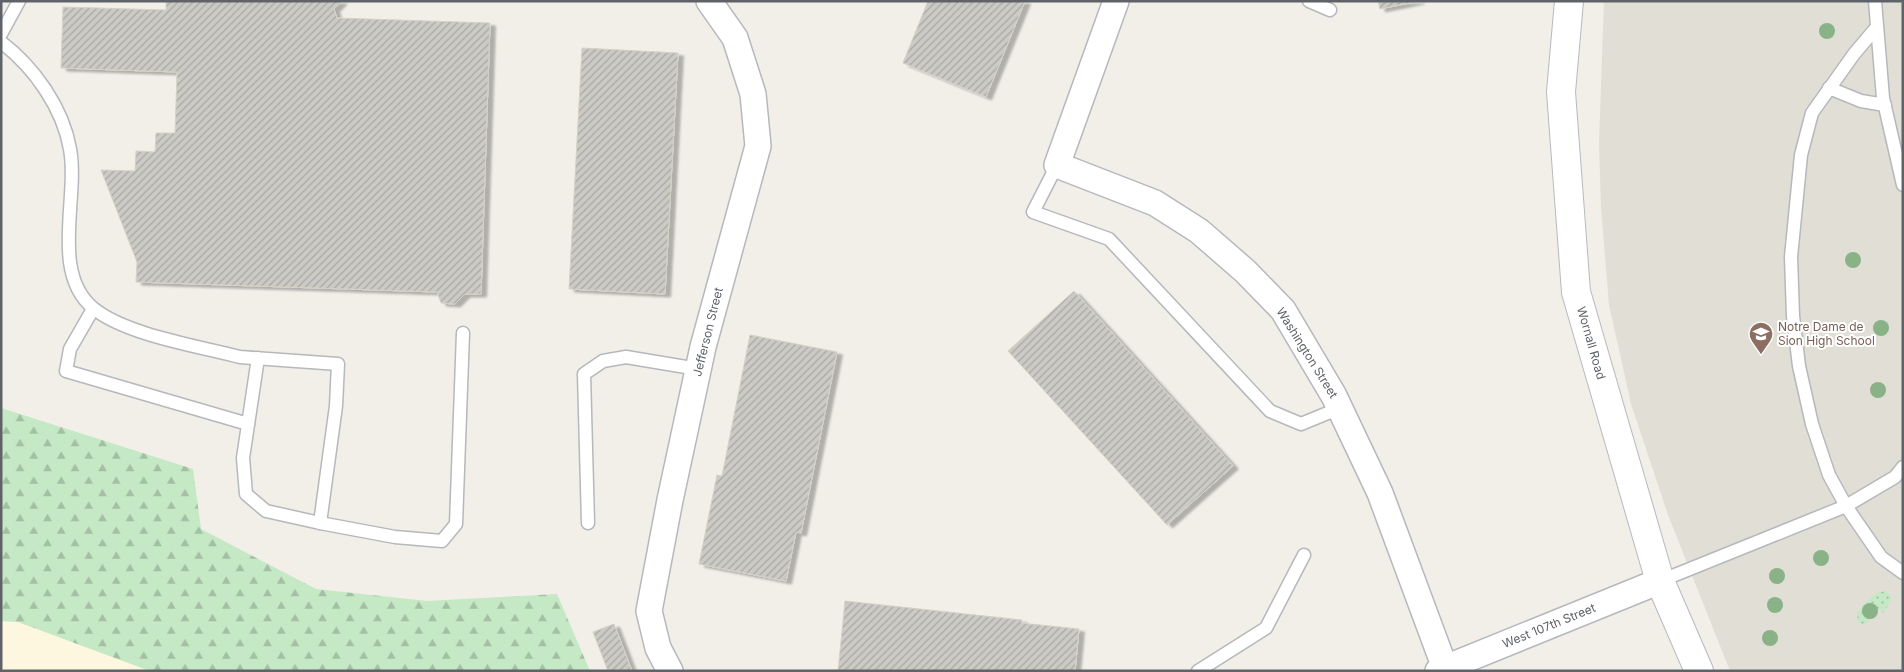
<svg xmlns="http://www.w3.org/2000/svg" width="1904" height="672" viewBox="0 0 1904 672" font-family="Inter,sans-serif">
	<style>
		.commercial { fill: #fef7e0 }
		.education { fill: #e1ded6 }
		.green { fill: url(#green-dots) }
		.forest { fill: url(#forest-firs) }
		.building { fill: url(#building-hatch); stroke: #d6d1c6; filter: url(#shadow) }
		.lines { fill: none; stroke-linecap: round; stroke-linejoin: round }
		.service-casing { stroke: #b5b8bc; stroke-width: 15 }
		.minor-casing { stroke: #b5b8bc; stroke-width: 28 }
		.secondary-casing { stroke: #b6babf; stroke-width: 30 }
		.service { stroke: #fff; stroke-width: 12 }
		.minor { stroke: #fff; stroke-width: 25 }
		.secondary { stroke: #fff; stroke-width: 28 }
		.tree { fill: #89b387 }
		.labels { text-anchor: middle; stroke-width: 4; stroke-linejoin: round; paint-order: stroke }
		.education-label { font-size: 12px; fill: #785e54; stroke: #fff; text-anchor: start }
		.street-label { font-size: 12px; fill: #5f6368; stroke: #fff }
	</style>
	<defs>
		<pattern id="green-dots" width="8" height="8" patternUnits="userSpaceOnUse" patternTransform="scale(1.25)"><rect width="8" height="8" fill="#c5e8c5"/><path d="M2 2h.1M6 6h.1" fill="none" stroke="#a3c0a4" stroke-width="1.8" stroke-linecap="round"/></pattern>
		<pattern id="forest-firs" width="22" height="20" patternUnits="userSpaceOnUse" patternTransform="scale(1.25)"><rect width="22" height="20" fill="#c5e8c5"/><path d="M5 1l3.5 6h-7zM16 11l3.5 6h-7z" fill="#a3c0a4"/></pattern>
		<pattern id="building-hatch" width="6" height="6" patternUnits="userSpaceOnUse" patternTransform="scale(1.25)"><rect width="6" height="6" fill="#cccac5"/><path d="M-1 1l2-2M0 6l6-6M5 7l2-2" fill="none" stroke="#a9a8a4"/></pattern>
		<filter id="shadow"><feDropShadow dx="5.5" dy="3" stdDeviation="1" flood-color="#0004"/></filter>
	</defs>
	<rect width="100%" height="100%" fill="#f1efe8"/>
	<!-- commercial -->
	<path class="commercial" d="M1 621 18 622 150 671H1Z"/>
	<!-- education -->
	<path class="education" d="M1604 1H1903V671H1730L1668 515 1631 404 1609 305 1601 208 1599 143Z"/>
	<!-- green -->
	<path class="green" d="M1887 591 1892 598 1884 613 1878 609 1865 625 1858 622 1857 613C1865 603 1874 591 1887 591Z"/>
	<!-- forest -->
	<path class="forest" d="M1 408 193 469 201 529 316 589 427 601 557 594 590 671H150L18 622 1 621Z"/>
	<!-- building -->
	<g class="building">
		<path d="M166 1H342L334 9 337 18 490 23 481 294H465L455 304 441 303 437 292 136 282 137 262 101 170 135 171 136 151 155 152 156 133H175L177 72 61 68 63 7 166 10Z"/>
		<path d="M928 1H1025L986 97 903 63Z"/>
		<path d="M1378 1H1419L1380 9Z"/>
		<path d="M582 48 678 53 665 294 569 289Z"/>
		<path d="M1074 291 1233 466 1167 525 1008 351Z"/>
		<path d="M750 335 837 352 801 533 796 532 786 581 699 564 717 475 722 476Z"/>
		<path d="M845 601 1022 620 1021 623 1079 629 1075 671H838Z"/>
		<path d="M614 624 632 671H608L593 632Z"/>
	</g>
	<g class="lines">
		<defs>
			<g id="service">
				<path d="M1309 1 1330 10"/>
				<path d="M1875 1 1883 98 1903 185"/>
				<path d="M1876 28 1854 54 1812 113 1801 155 1791 257 1793 316 1799 366 1812 424 1829 475 1846 506 1881 557 1903 573"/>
				<path d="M1 34 19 1"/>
				<path d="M1 42C34 67 63 108 70 149 79 198 50 272 93 308 126 335 198 346 240 357L338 364 336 406 320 523 266 511 246 494 243 458 258 358"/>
				<path d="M1829 88 1861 101 1885 105"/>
				<path d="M1057 165 1033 212 1109 239 1270 411 1301 424 1340 408"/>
				<path d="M93 309 70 349 66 371 248 424"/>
				<path d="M320 523 395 537 442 541 456 524 463 333"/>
				<path d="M588 523 584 374 603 361 626 357 698 369"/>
				<path d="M1660 581 1846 506 1895 477 1903 467"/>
				<path d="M1198 671 1266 628 1304 555"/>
			</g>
			<g id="minor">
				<path d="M1116 1 1057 165 1155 203 1199 231 1245 271 1283 310 1334 396 1380 493 1445 668"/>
				<path d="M670 671 658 648 649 611 670 500 703 347 758 146 753 94 735 38 709 1"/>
				<path d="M1438 671 1660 581"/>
			</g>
			<path id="secondary" d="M1569 1 1561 92 1576 292 1660 581 1699 671"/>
		</defs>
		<!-- service casing -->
		<use href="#service" class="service-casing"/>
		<!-- minor casing -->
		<use href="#minor" class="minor-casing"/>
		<!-- secondary casing -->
		<use href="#secondary" class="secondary-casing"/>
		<!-- service -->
		<use href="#service" class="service"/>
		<!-- minor -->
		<use href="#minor" class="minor"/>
		<!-- secondary -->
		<use href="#secondary" class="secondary"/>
	</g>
	<!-- trees -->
	<g class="tree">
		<circle cx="1827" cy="31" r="8"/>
		<circle cx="1853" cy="260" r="8"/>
		<circle cx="1881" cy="328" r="8"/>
		<circle cx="1878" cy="390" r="8"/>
		<circle cx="1821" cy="558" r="8"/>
		<circle cx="1777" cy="576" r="8"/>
		<circle cx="1775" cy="605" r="8"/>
		<circle cx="1870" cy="611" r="8"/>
		<circle cx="1770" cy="638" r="8"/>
	</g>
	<!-- icons -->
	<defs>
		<symbol id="school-pin" viewBox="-11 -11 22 30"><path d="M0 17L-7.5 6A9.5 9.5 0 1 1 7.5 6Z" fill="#8d6e63" stroke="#fff"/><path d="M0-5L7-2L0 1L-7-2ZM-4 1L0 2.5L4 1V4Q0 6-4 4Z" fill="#fff"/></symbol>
	</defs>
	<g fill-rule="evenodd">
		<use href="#school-pin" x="1747" y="320" width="28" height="38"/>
	</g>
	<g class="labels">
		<!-- education labels -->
		<g class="education-label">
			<text x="1778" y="331">Notre Dame de<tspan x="1778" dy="14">Sion High School</tspan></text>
		</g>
		<!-- street labels -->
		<g class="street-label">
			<text transform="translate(708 332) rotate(-76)" y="4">Jefferson Street</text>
			<text transform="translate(1591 343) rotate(74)" y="4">Wornall Road</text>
			<text transform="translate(1307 353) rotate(58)" y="4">Washington Street</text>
			<text transform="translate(1549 626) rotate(-22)" y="4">West 107th Street</text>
		</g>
	</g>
	<!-- border -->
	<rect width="1904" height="672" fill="none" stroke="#5f6368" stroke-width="5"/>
</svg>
